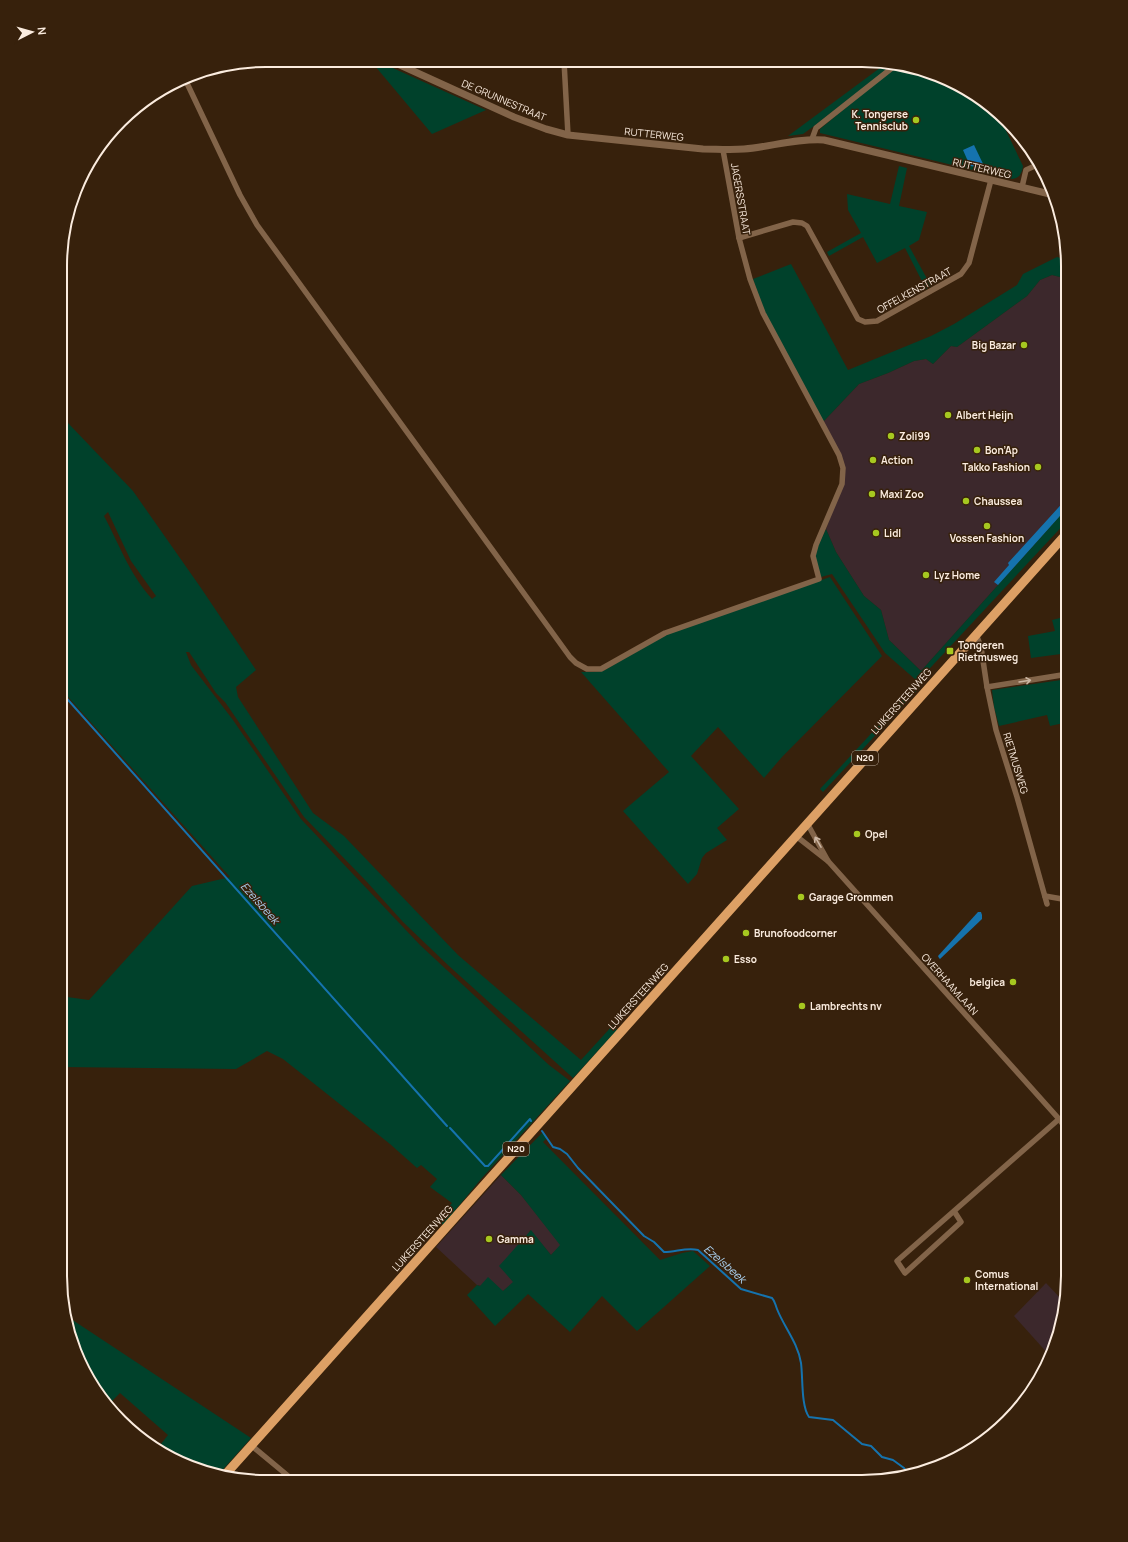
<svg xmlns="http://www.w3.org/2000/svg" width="1128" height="1542" viewBox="0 0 1128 1542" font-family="Manrope,sans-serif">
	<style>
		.commercial { fill: #3c282c }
		.green { fill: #00412b; fill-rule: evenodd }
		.water { fill: #1573ae }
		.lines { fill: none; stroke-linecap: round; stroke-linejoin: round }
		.stream { stroke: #1573ae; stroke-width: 2 }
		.minor { stroke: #826449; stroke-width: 5.5 }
		.tertiary { stroke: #826449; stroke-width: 7 }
		.primary { stroke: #dda065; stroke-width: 9 }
		.oneway { stroke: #cbb6a3 }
		.poi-dot { fill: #a6c820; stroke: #37210c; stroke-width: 1.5 }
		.labels { text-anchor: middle; stroke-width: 3; stroke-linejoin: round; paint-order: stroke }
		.shield { fill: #37210c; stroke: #c0afa0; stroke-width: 1 }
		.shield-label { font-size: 9px; font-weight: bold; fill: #fbecdf }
		.street-label { font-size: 10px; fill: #fbecdf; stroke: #37210c }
		.poi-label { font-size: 10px; font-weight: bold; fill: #fbecdf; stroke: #37210c; text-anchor: start }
		.water-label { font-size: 11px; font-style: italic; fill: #abd2f2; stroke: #37210c }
		.rim { fill: none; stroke: #fbecdf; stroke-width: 2 }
	</style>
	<rect width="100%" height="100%" fill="#37210c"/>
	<!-- commercial -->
	<g class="commercial">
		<path d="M1052 275 1068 279V507L921 671 889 640 881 610 864 596 836 552 826 529 845 476 823 422 859 384 888 373 914 361 926 359 933 364 951 346 957 347 1027 296 1040 280Z"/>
		<path d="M501 1175 521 1195 561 1245 551 1255 530 1230 514 1282 503 1291 477 1285 436 1247Z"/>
		<path d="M1046 1283 1065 1303 1057 1343 1050 1356 1014 1316Z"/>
	</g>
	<!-- green -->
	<g class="green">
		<path d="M370 60H375L486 110 432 134Z"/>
		<path d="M888 62 895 63 814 126 803 134 788 136Z"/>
		<path d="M899 64 941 76 987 102 997 112 1023 166C1021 178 1016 180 1006 178L820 133V129Z"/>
		<path d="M899 166 907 168 899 206 927 212 919 240 909 246 931 286 926 289 905 248 877 263 863 237 829 256 827 252 861 233 848 210 847 194 890 204Z"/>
		<path d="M1057 257 1067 260 1068 279 1052 275 1040 280 1027 296 957 347 951 346 933 364 926 359 914 361 888 373 859 384 823 422 764 311 753 279 791 264 848 370 931 336 954 324 1017 285 1023 274Z"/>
		<path d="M68 423 133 491 201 588 256 670 236 687 238 697 313 813 344 836 458 955 581 1060 613 1025 617 1030 573 1078 449 966 403 922 367 882 304 817 225 702 216 693 189 652H186L191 665 233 720 301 819 420 945 549 1065 570 1081 481 1179 443 1225 439 1220 452 1203 430 1187 437 1179 421 1165 417 1168 390 1144 283 1059 267 1051 236 1069 60 1067V996L89 1000 192 886 230 877 61 689V428ZM108 512 131 561 156 596 152 599C129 573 120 546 104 516Z"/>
		<path d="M1068 507V520L919 680H916L885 653 832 574 821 577 815 557 818 546 826 529 836 552 864 596 881 610 889 640 921 671Z"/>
		<path d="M830 577 882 656 782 757 764 778 718 727 691 756 739 809 717 828 727 840 706 853 702 858 697 874 688 884 623 811 669 772 581 672H592L603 671 667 634Z"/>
		<path d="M1068 616V669L1063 670 1061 654 1031 658 1028 636 1055 631 1052 620Z"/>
		<path d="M1068 679V722L1050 726 1047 715 999 726 994 707 992 690Z"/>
		<path d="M916 685 919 688 823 792 820 789Z"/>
		<path d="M542 1133 547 1138 543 1142 660 1260 682 1253 693 1251 710 1266 637 1331 602 1296 570 1332 528 1294 495 1326 467 1295 477 1285 480 1286 488 1277 503 1291 513 1282 499 1266 531 1230 551 1255 560 1245 521 1195 501 1175Z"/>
		<path d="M65 1315 251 1438 218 1475 187 1466 157 1449 168 1435 120 1393 107 1406 81 1367 67 1329Z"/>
	</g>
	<!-- water -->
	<g class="water">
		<path d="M974 145 985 168 970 166 963 150Z"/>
		<path d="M1068 497V507L998 585 994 582 1009 565 1008 563Z"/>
		<path d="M978 912H981L982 915V919L940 959 939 958 938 956Z"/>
	</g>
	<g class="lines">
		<!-- stream -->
		<g class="stream">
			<path d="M61 692 447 1126"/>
			<path d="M450 1128 485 1166H488L530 1119 531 1121"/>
			<path d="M542 1131 553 1147 560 1149 567 1154 578 1168 644 1236 654 1242 664 1252C676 1252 687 1247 698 1250L741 1289 772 1298C775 1301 775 1304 777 1309 784 1327 798 1343 801 1363 803 1378 801 1406 809 1417L833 1420 862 1444 871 1446 882 1457 893 1460 904 1468 910 1476"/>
		</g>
		<!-- minor -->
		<g class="minor">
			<path d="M564 61 568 135"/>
			<path d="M185 79 240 195 257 225 570 657 576 663 587 669H601L665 633 819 579 813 556 816 545 842 484 843 468 839 455 763 313 750 279 739 238 723 150"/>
			<path d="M812 139 816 128 897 64"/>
			<path d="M1022 187 1026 170 1039 164"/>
			<path d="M739 238 793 222 802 223 807 226 858 319 865 322 877 321 961 274 969 263 991 180"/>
			<path d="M976 634 981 647 987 687 996 730 1017 797 1047 904"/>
			<path d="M987 687 1068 674"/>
			<path d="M807 823 828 861"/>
			<path d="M796 836 828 861 1059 1119 1068 1131"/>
			<path d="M1045 896 1068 900"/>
			<path d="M954 1211 961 1222 905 1273 897 1261 1059 1119"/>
			<path d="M252 1446 293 1480"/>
		</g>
		<!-- tertiary -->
		<path class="tertiary" d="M389 60 514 117 546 129 568 135 703 149C716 149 730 150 744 149 770 147 797 138 824 140L1054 195"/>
		<!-- primary -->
		<path class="primary" d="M224 1476 1068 532"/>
	</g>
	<!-- one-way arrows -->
	<defs><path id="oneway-shaft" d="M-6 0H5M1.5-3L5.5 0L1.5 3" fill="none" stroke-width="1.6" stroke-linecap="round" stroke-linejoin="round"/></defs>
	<g class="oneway">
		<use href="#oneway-shaft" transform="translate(1025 681) rotate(-9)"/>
		<use href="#oneway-shaft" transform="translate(818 842) rotate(-120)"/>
	</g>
	<!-- markers -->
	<g class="poi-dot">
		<circle cx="916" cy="120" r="4"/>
		<circle cx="1024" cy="345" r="4"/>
		<circle cx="948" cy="415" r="4"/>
		<circle cx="891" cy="436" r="4"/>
		<circle cx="977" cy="450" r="4"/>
		<circle cx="873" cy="460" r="4"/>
		<circle cx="1038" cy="467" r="4"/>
		<circle cx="872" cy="494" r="4"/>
		<circle cx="966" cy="501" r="4"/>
		<circle cx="987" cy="526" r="4"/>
		<circle cx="876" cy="533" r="4"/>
		<circle cx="926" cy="575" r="4"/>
		<rect x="946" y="647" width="8" height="8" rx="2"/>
		<circle cx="857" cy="834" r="4"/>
		<circle cx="801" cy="897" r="4"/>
		<circle cx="746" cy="933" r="4"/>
		<circle cx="726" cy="959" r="4"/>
		<circle cx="1013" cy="982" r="4"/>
		<circle cx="802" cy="1006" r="4"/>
		<circle cx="489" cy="1239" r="4"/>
		<circle cx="967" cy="1280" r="4"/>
	</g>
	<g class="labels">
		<!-- shield labels -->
		<g class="shield">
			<rect x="852" y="751" width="26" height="14" rx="3"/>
			<rect x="503" y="1142" width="26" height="14" rx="3"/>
		</g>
		<g class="shield-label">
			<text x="865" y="761">N20</text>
			<text x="516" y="1152">N20</text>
		</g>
		<!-- street labels -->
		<g class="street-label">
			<text transform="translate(504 100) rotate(23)" y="4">DE GRUNNESTRAAT</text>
			<text transform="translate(654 134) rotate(6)" y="4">RUTTERWEG</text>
			<text transform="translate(982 168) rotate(13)" y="4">RUTTERWEG</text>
			<text transform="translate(741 199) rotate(80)" y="4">JAGERSSTRAAT</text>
			<text transform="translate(914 290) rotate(-29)" y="4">OFFELKENSTRAAT</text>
			<text transform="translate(901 701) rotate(-48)" y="4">LUIKERSTEENWEG</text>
			<text transform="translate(1016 763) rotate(73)" y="4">RIETMUSWEG</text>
			<text transform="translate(950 984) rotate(48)" y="4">OVERHAAMLAAN</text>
			<text transform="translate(638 996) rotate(-48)" y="4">LUIKERSTEENWEG</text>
			<text transform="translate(422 1238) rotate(-48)" y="4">LUIKERSTEENWEG</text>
		</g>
		<!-- poi labels -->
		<g class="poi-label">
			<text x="908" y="118" text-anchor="end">K. Tongerse<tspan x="908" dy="12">Tennisclub</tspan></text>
			<text x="1016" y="349" text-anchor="end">Big Bazar</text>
			<text x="956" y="419">Albert Heijn</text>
			<text x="899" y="440">Zoli99</text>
			<text x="985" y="454">Bon’Ap</text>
			<text x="881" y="464">Action</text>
			<text x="1030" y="471" text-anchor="end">Takko Fashion</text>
			<text x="880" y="498">Maxi Zoo</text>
			<text x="974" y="505">Chaussea</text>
			<text x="884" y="537">Lidl</text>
			<text x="987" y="542" text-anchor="middle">Vossen Fashion</text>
			<text x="934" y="579">Lyz Home</text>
			<text x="958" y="649">Tongeren<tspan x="958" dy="12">Rietmusweg</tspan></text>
			<text x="865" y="838">Opel</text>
			<text x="809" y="901">Garage Grommen</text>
			<text x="754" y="937">Brunofoodcorner</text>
			<text x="734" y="963">Esso</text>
			<text x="1005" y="986" text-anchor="end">belgica</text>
			<text x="810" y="1010">Lambrechts nv</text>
			<text x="497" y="1243">Gamma</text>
			<text x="975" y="1278">Comus<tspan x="975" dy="12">International</tspan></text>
		</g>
		<!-- water labels -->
		<g class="water-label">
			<text transform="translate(260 903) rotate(48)" y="4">Ezelsbeek</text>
			<text transform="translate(725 1264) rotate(41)" y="4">Ezelsbeek</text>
		</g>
	</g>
	<!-- crop -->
	<path d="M0 0H1128V1542H0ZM266 67H862A199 199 0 0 1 1061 266V1276A199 199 0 0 1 862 1475H266A199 199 0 0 1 67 1276V266A199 199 0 0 1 266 67Z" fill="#37210c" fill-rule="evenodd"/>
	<path class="rim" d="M266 67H862A199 199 0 0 1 1061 266V1276A199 199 0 0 1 862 1475H266A199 199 0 0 1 67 1276V266A199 199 0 0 1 266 67Z"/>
	<!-- north arrow -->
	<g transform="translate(32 32) rotate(84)" stroke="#37210c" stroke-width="3" paint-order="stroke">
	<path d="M0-3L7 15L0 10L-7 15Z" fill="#fbecdf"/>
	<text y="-6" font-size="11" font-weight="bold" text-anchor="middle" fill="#fbecdf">N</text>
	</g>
</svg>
